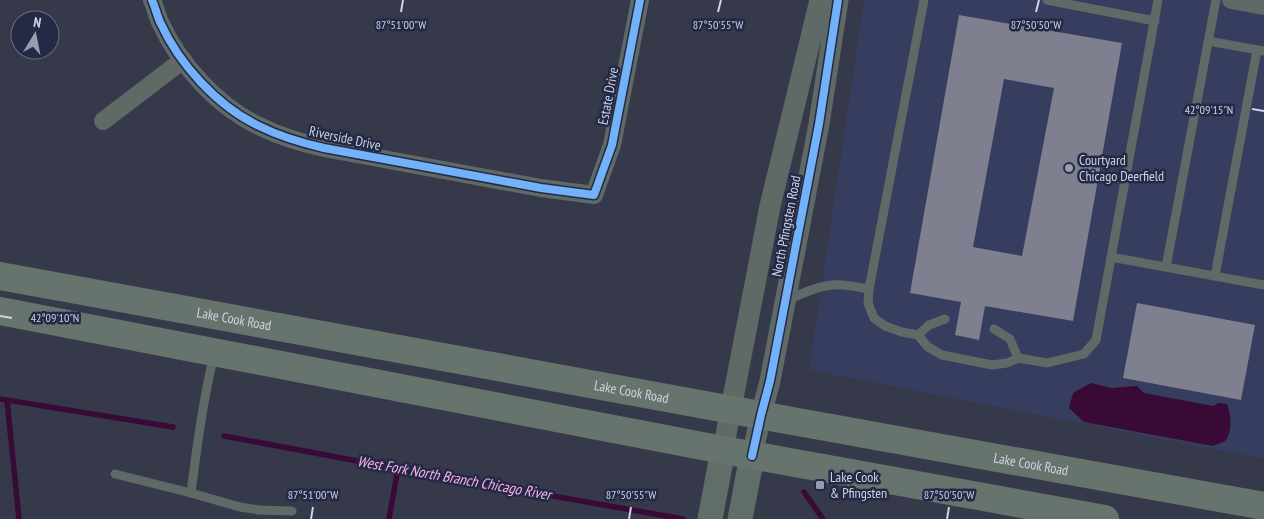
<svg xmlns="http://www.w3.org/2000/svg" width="1264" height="519" viewBox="0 0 1264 519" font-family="'PT Sans Narrow',sans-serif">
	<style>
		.built { fill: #363d5e }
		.water { fill: #390a35 }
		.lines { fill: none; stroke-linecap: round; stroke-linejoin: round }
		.stream { stroke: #390a35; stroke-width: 5.5 }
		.building { fill: #7e808f; fill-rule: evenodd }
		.service { stroke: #5f6a66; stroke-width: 9 }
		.minor { stroke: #5f6a66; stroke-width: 18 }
		.tertiary { stroke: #5f6a66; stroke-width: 21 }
		.secondary { stroke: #606e67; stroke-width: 25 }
		.primary { stroke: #66746d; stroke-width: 28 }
		.cycleway-casing { stroke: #242a46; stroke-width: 11 }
		.cycleway { stroke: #73b2f8; stroke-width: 8 }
		.ticks { fill: none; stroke: #cdd2e4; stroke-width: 2 }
		.poi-dot { fill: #989cae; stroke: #242a46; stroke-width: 2 }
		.labels { text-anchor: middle; stroke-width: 5; stroke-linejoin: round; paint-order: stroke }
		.street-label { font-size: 14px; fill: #cdd2e4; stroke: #242a46 }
		.poi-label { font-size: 14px; fill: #cdd2e4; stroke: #242a46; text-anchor: start }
		.water-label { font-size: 15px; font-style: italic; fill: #fdaeee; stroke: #242a46 }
		.ticks-label { font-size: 12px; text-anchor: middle; fill: #cdd2e4; stroke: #242a46; stroke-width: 5; stroke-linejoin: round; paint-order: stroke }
	</style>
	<rect width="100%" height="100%" fill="#363949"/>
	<!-- built -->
	<path class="built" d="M864 0H1264V459L809 370Z"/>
	<!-- water -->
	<path class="water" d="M1091 383 1112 388 1137 386 1144 393 1213 406 1219 403 1227 404C1231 413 1233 433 1225 441 1222 443 1217 444 1213 446L1084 422 1069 408 1073 393Z"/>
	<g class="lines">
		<!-- stream -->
		<g class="stream">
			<path d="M0 399 173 427"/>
			<path d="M7 400 19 519"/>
			<path d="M224 436 417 472 683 519"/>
			<path d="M804 492 823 519"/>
			<path d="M389 519 398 468"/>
		</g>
	</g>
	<!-- building -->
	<g class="building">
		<path d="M959 15 1122 43 1073 321 985 306 979 340 955 335 961 302 910 293ZM1004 79 1054 88 1022 256 973 247Z"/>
		<path d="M1137 303 1255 325 1241 400 1123 378Z"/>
	</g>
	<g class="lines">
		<!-- service -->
		<g class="service">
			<path d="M924 0 869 289 868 303 874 318 885 326 902 332 918 335 928 347 942 355 992 365 1007 363 1018 358 1047 363 1084 354 1096 340 1158 0"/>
			<path d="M1047 0 1155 21"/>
			<path d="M1208 41 1264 51"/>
			<path d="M1111 257 1264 285"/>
			<path d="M1166 267 1216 0"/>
			<path d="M1215 276 1257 50"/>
			<path d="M787 300C802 294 817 286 833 285 845 284 857 287 869 289"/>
			<path d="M994 329 1010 339 1018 358"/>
			<path d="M918 335 929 325 945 319"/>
			<path d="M214 355C203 400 197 446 191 493L240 507 259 510 292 511"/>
			<path d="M115 474 191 493"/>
		</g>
		<!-- minor -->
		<g class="minor">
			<path d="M152 0C155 7 157 15 160 22 179 64 217 106 259 126 279 136 302 143 324 148L541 188 594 195 612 145 640 0"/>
			<path d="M1231 0 1264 6"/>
			<path d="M103 121 183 60"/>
		</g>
		<!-- tertiary -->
		<g class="tertiary">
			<path d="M723 450 770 206 820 0"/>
			<path d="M752 456 761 415 770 381 819 124 838 0"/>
		</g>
		<!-- secondary -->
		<g class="secondary">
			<path d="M710 519 723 450"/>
			<path d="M740 519 752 456"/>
		</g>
		<!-- primary -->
		<g class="primary">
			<path id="s1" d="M0 276 798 422 1264 506"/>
			<path d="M0 311 723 450 1105 519"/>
		</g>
		<defs>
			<g id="cycleway">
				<path d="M152 0C155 7 157 15 160 22 179 64 217 106 259 126 279 136 302 143 324 148L541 188 594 195 612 145 640 0"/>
				<path d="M752 456 761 415 770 381 819 124 838 0"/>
			</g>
		</defs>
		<!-- cycleway casing -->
		<use href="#cycleway" class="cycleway-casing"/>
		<!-- cycleway -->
		<use href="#cycleway" class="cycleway"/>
	</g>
	<!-- ticks -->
	<path class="ticks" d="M401 12 403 0M718 12 721 0M1036 12 1039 0M1252 109 1264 111M0 316 12 318M311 519 313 507M629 519 631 507M947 519 949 507"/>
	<!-- markers -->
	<g class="poi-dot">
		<circle cx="1069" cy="168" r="5"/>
		<rect x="815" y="480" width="10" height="10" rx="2.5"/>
	</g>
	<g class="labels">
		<!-- street labels -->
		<g class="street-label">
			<text transform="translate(608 96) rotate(-79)" y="5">Estate Drive</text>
			<text transform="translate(345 138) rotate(12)" y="5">Riverside Drive</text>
			<text transform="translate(786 226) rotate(-79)" y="5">North Pfingsten Road</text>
			<text dy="5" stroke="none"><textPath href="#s1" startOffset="238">Lake Cook Road</textPath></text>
			<text dy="5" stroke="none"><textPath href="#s1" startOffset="642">Lake Cook Road</textPath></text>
			<text dy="5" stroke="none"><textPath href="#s1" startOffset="1048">Lake Cook Road</textPath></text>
		</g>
		<!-- poi labels -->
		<g class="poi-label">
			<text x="1079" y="165">Courtyard<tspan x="1079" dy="16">Chicago Deerfield</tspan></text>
			<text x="830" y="482">Lake Cook<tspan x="830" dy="16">&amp; Pfingsten</tspan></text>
		</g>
		<!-- water labels -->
		<g class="water-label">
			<text transform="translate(454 478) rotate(10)" y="5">West Fork North Branch Chicago River</text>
		</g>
	</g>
	<g class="ticks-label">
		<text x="401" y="29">87°51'00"W</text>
		<text x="718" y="29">87°50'55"W</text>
		<text x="1036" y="29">87°50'50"W</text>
		<text x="1209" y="114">42°09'15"N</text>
		<text x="55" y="322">42°09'10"N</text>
		<text x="313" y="499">87°51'00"W</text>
		<text x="631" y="499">87°50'55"W</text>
		<text x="949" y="499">87°50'50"W</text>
	</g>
	<!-- north arrow -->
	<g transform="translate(35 35) rotate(10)"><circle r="24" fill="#242a46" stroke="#686d85"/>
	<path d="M0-4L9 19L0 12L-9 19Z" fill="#989cae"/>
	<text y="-8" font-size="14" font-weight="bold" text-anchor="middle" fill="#cdd2e4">N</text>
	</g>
</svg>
